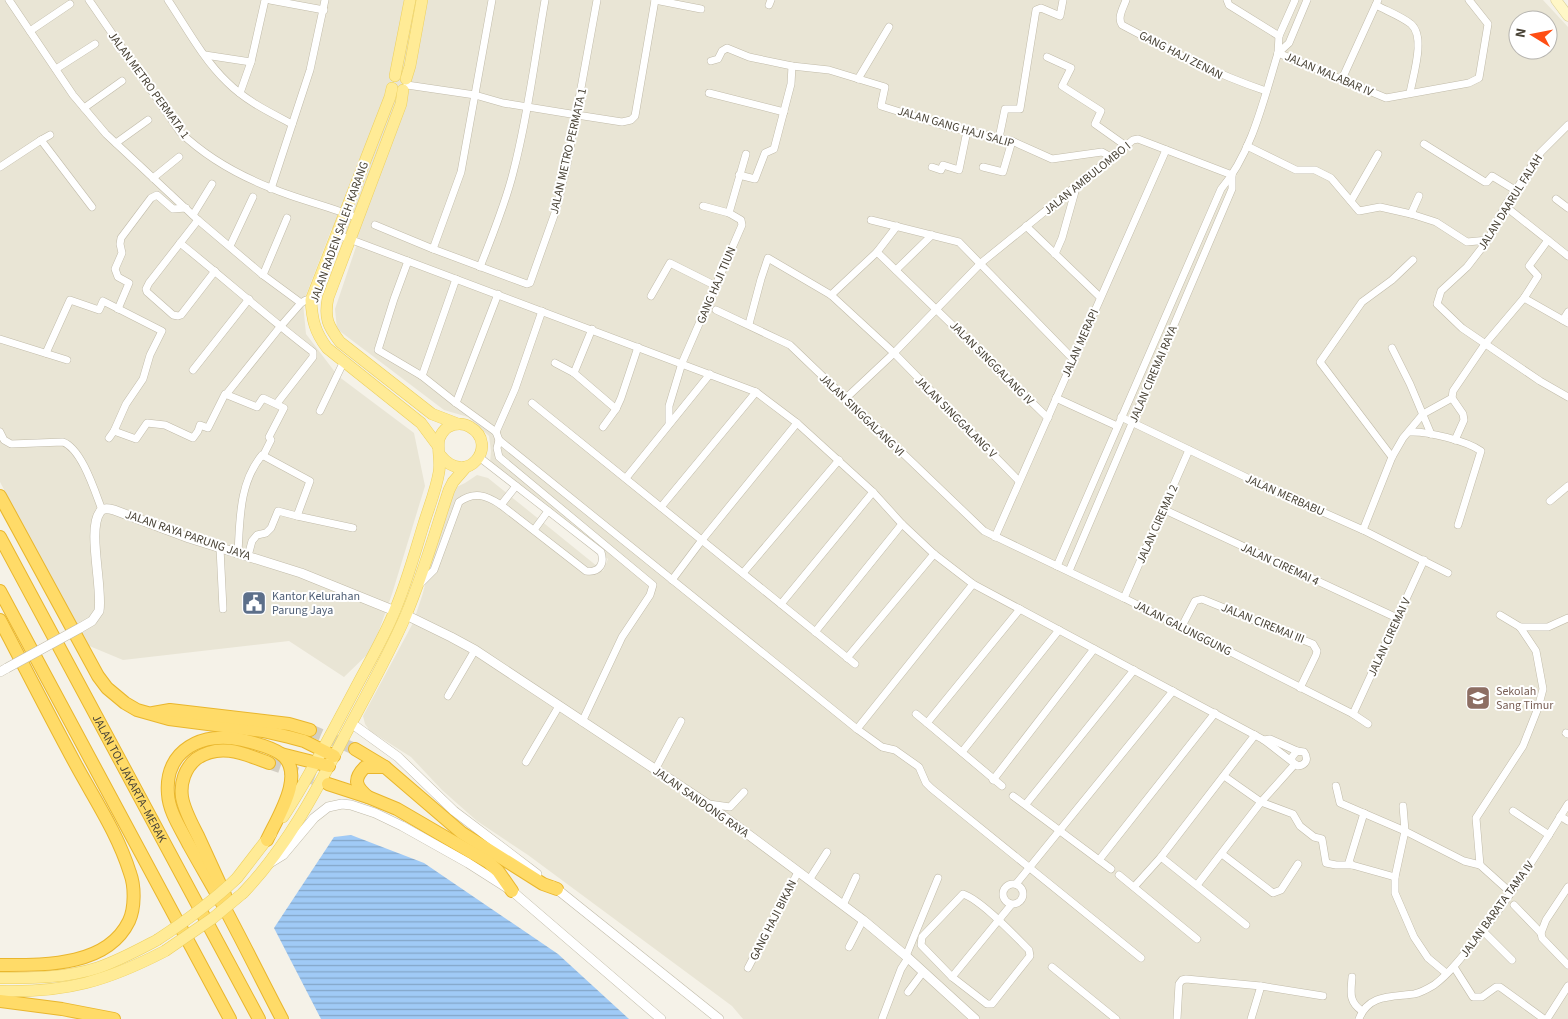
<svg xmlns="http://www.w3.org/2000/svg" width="1568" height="1019" viewBox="0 0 1568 1019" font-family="'Source Sans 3',sans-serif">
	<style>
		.residential { fill: #e9e5d5; fill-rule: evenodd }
		.water { fill: url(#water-rules) }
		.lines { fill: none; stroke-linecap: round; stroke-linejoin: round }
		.motorway-tunnel { stroke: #d3cfc4; stroke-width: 12; stroke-dasharray: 12 6; stroke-linecap: butt }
		.minor-casing { stroke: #c1bba9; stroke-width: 8 }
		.tertiary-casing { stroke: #c1bba9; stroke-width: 10 }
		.secondary-casing { stroke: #d8cd94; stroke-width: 11 }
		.primary-casing { stroke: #edd05e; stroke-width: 12 }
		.motorway-casing { stroke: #e9b62d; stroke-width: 14 }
		.minor { stroke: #fff; stroke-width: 7 }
		.tertiary { stroke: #fff; stroke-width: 9 }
		.secondary { stroke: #fff7c7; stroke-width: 10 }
		.primary { stroke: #ffeb96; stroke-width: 11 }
		.motorway { stroke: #ffdb68; stroke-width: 12 }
		.tertiary-bridge-casing { stroke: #c1bba9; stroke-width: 10; stroke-linecap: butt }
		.primary-bridge-casing { stroke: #edd05e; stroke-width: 12; stroke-linecap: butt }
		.tertiary-bridge { stroke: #fff; stroke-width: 9 }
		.primary-bridge { stroke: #ffeb96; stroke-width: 11 }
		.labels { text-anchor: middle; stroke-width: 4; stroke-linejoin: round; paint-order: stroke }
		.street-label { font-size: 12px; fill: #494336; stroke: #fff }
		.service-label { font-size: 12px; fill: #4e5e75; stroke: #fff; text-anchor: start }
		.education-label { font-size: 12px; fill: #785e54; stroke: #fff; text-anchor: start }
	</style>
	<defs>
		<pattern id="water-rules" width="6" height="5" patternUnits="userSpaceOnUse" patternTransform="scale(1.25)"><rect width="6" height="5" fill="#a0caf6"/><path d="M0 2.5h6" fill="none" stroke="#84a6c8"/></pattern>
	</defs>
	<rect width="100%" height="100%" fill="#f5f2e8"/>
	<!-- residential -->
	<path class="residential" d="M0 0H1543L1568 27V1019H743L732 1006 528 855 477 821 442 790 411 757 370 731 365 724 363 716 413 623 422 596 452 489 465 483 477 475 488 478 603 571 608 559 490 463 491 451 489 436 468 417 444 410 337 329 335 309 359 238 332 228 303 303 306 334 338 376 414 433 425 486 392 594 372 650 344 677 289 641 123 660 87 645 0 482ZM1518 20H1548V50H1518Z"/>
	<!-- water -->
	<path class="water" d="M351 835 424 863 558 954 629 1019H321L274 928 334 837Z"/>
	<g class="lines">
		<!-- motorway-tunnel -->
		<g class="motorway-tunnel">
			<path d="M310 730 355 749"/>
			<path d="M269 763 328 784"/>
		</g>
		<defs>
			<g id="minor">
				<path d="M9 0 73 95 106 134 198 220 263 275 301 303"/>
				<path d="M89 0 180 132C205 156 238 175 271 188 299 200 329 206 358 218"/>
				<path d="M168 0C186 27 203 59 227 82 246 101 269 112 292 124"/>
				<path d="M270 0 324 10"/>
				<path d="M655 0 701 9"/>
				<path d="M1126 0C1123 8 1117 18 1122 25 1169 50 1215 74 1266 91"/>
				<path d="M1227 0 1229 5 1279 36"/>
				<path d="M769 5 771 0"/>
				<path d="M1376 5C1387 11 1401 16 1411 24 1426 37 1413 75 1410 93"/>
				<path d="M30 31 70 4"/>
				<path d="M1278 53 1386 98 1469 83 1479 78 1488 24 1469 0"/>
				<path d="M1278 53 1289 43 1307 0"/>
				<path d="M205 55 251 62"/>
				<path d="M1047 57 1071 68 1062 86 1101 111 1095 124 1126 146"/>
				<path d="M711 61 718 59 722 51 727 48 749 57 792 66 829 70 885 87 881 106 945 126 1012 141 1052 159 1102 152 1111 157"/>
				<path d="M56 69 95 44"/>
				<path d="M858 79 889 27"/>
				<path d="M1342 79 1378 0"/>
				<path d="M407 85 475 95 503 103 577 115 622 122 631 120 635 116 655 0"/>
				<path d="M240 93 251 62 265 0"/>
				<path d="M709 93 784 112"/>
				<path d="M84 108 122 81"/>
				<path d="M1568 125 1541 152 1505 206 1488 240 1467 267 1441 291 1437 304 1462 328 1540 381 1568 397"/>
				<path d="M50 135 41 140 92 207"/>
				<path d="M999 138 1005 109H1020L1036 10 1041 8 1060 16 1063 0"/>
				<path d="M116 143 148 120"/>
				<path d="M1424 144 1485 182H1487L1492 176 1515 190"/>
				<path d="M1247 146 1296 170H1315L1331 178 1359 211 1380 207 1411 214 1436 222 1467 242 1488 240"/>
				<path d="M0 167 41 140"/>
				<path d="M932 167 941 170 943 165 959 170 967 131"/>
				<path d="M983 167 1003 172 1012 141"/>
				<path d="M739 175 755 179 765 153 774 149 791 84 792 66"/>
				<path d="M153 178 179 157"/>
				<path d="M271 189 310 70 325 0"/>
				<path d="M1556 199 1568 208"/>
				<path d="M1351 201 1378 154"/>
				<path d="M1505 206 1568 256"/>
				<path d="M729 213 746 154"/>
				<path d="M1411 214 1419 196"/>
				<path d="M193 215 212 184"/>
				<path d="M198 220 149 283 146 289 147 292 173 315 178 316 181 315 215 271"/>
				<path d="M871 220 959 242 1073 359"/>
				<path d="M375 225 433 249 527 284 530 283 556 210 567 165 597 0"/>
				<path d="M1026 226 1100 297"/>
				<path d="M336 234 756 392 797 423 873 492 902 524 934 554 973 584 1264 740 1295 764 1298 766C1306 765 1309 759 1304 752L1297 751 1292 757V761"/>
				<path d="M180 243C225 279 267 317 313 352V357L278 402"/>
				<path d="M230 246 253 197"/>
				<path d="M433 249 461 172 492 0"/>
				<path d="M877 252 1048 418"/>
				<path d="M1055 254 1062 238 1076 188"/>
				<path d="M408 261 394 299 378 350 422 376 456 403 496 432 499 440 497 448 499 457 653 585 650 595 622 637 582 722"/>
				<path d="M480 267C492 236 505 205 513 173 528 116 535 57 545 0"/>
				<path d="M896 270 932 235"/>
				<path d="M263 275 287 218"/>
				<path d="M831 295 877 252 897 226"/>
				<path d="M651 296 670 263 716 286"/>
				<path d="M1524 298 1568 323"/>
				<path d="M118 309 129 283 118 277 115 269 122 253 120 244 121 238 151 198 157 195 173 209 186 208"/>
				<path d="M716 310 790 345 984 531 1124 598 1353 714 1368 724"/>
				<path d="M1563 320 1568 312"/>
				<path d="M749 324 761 279 768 258 831 295 894 353 1019 481"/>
				<path d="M0 339 67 360"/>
				<path d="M1392 348 1410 384 1431 434"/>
				<path d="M46 353 70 300 99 310 103 301 162 331 150 355 143 379 126 404 114 431 109 438"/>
				<path d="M555 363 574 373 616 409"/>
				<path d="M193 370 249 299"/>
				<path d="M574 373 592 329"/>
				<path d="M422 376 456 279"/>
				<path d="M228 392 280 327 301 303 306 300H311"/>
				<path d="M1056 398 1117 426"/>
				<path d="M845 399 894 353 981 263 1133 140 1138 139 1232 175"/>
				<path d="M456 403 498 294"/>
				<path d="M532 403 855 664"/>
				<path d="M320 411 344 361"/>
				<path d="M1121 417 1262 485 1363 530 1448 573"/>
				<path d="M669 422V406L682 363 742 225 741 220 729 213 703 206"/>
				<path d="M603 427 616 409 621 398 638 347"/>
				<path d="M114 431 136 439 147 423 165 425 193 438 198 431 200 425 208 428 225 394 257 407 263 398 284 408 269 437 271 440 263 456"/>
				<path d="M0 432 4 440 11 444 63 442C82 449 95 492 102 510"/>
				<path d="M496 432 515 389 542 311"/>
				<path d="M1410 432C1427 431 1467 441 1481 451L1458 525"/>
				<path d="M499 440 857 729 882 747 895 750 919 767 926 783 931 788 1141 958"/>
				<path d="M1455 440 1464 420 1463 414 1452 398 1453 391 1485 344 1524 298 1538 276 1529 266 1548 240"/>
				<path d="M1392 457 1320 362 1362 302 1392 280 1413 260"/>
				<path d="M626 478 710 374"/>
				<path d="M1550 501 1568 486"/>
				<path d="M501 505 516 486"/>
				<path d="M661 507 756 392"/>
				<path d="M1163 509 1397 618"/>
				<path d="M534 530 548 511"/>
				<path d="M1363 530 1392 457 1403 438 1423 414 1452 398"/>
				<path d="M995 537 1166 150"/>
				<path d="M220 548 223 609"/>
				<path d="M238 553C240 519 239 483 262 455L310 481 297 516 353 528"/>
				<path d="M248 556 252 541 257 535 266 533 271 528 278 511 297 516"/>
				<path d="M1057 566 1221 189C1252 153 1264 98 1278 53L1279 36 1295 0"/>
				<path d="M1069 571 1232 189V176"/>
				<path d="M743 573 839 460"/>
				<path d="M672 580 702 540 797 423"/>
				<path d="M420 584 434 570 459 502C474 491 486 495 501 505L586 571C599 573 605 564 601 552L479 457"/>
				<path d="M1124 598 1189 450"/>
				<path d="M781 604 873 492"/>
				<path d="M1500 615 1520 627 1536 651 1543 689 1538 708 1523 746 1476 818 1480 865 1510 892"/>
				<path d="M1520 627H1548L1568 618"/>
				<path d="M1181 628 1195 601 1202 599 1313 644 1317 651 1316 655 1300 688"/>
				<path d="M815 632 902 524"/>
				<path d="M847 658 934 554"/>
				<path d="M448 696 475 650"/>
				<path d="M916 714 927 723"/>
				<path d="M1353 714 1424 560"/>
				<path d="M857 729 973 584"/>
				<path d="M1566 733 1568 734"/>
				<path d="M1264 740 1270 739 1297 751"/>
				<path d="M962 752 1059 630"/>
				<path d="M526 762 559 706"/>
				<path d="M655 770 681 721"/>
				<path d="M1224 776 1261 802 1293 814 1300 826 1314 837 1322 839 1326 863 1336 865H1352"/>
				<path d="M993 780 1094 649"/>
				<path d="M1002 786 927 723 1020 609"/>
				<path d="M1336 786 1340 803 1405 831 1464 861 1480 865"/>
				<path d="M1013 796 1111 869"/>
				<path d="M709 804 730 807 744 792"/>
				<path d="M1026 804 1134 670"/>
				<path d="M1403 806 1405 831 1395 877V893L1414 937 1428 958 1446 973"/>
				<path d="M1513 811 1549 835"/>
				<path d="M1364 813 1349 862 1352 865 1395 877"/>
				<path d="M1560 816 1568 821"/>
				<path d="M1222 854 1273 893 1281 890 1298 864"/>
				<path d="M1161 857 1246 925"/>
				<path d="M1099 860 1215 713"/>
				<path d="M1119 875 1197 939"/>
				<path d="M809 880 827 852"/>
				<circle cx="1013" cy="894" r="10"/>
				<path d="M1016 884 1173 691"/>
				<path d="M1197 885 1261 802 1295 764"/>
				<path d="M1134 887 1161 857 1255 735"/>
				<path d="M963 894C981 900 1014 935 1029 950L1030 956 992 1004H987L952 977 921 945 922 937Z"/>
				<path d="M843 905 856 877"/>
				<path d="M1514 905 1541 933 1542 938 1568 965"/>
				<path d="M1483 931 1512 960"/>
				<path d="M1541 933 1546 920 1568 887"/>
				<path d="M849 947 863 920"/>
				<path d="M906 956 938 878"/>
				<path d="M1052 967 1116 1019"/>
				<path d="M1454 967 1473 997H1482L1496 987H1500L1544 1019"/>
				<path d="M748 968 798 872"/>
				<path d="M952 977 1011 905"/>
				<path d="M1352 977C1351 992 1348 1001 1362 1011"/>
				<path d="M908 992 923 972"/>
				<path d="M882 1019 901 969 908 958"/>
				<path d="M1177 1019 1179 984 1182 980 1186 979 1261 986 1323 996"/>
				<path d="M1251 1019 1261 986"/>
				<path d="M1359 1019C1368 994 1392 997 1414 994 1420 993 1429 988 1434 985 1449 974 1462 957 1473 943 1509 900 1539 851 1568 804"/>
				<path d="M1547 1019 1568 986"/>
			</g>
			<g id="tertiary">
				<path d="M406 615 451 637 475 650 706 803 863 920 906 956 975 1019"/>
				<path d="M80 628 92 621 99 611C103 588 87 529 100 512 103 507 110 509 114 510L189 538 301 573 395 611"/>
				<path d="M0 672 7 668"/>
				<path d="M351 723 398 757 454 811 537 874"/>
				<path d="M270 863 283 855 314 818 328 807 342 804 351 805 375 813 402 826 468 863 512 891 661 1019"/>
				<path d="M553 886 719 1019"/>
			</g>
			<path id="secondary" d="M1556 0 1568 16"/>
			<g id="primary">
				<path d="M395 76 410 0"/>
				<path d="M406 79 410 66 422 0"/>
				<path d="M392 88 390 97 311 300C312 320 315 332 327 348L421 423 438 446"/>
				<path d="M403 90 401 104 328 298C324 318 328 326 340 342L432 414 458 424"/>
				<path d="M283 817C310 776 331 734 354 691 368 664 384 638 395 610 407 582 415 552 424 523 429 507 436 490 439 472 441 461 437 450 439 439 441 434 445 429 448 427 455 423 464 423 470 427 500 444 467 489 440 455"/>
				<path d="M237 878 271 834"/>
				<path d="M243 893C286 848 316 792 344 737 365 697 388 657 406 615 423 575 435 532 449 490L453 482 466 467"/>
				<path d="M0 978C32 978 66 978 97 968 118 961 138 950 157 940"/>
				<path d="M0 991C66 993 107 981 165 951"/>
			</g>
			<g id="motorway">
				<path d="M0 496 98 676 107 688 125 703 137 710 169 719 263 731 289 737 304 741 334 756"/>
				<path id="s1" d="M0 537 259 1019"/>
				<path d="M0 591 230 1019"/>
				<path d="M0 620C25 668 50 717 76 765 95 800 118 834 130 873 135 886 135 908 129 921 107 967 43 965 0 965"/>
				<path d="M153 713 170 710 289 724 310 730"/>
				<path d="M355 749 385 767 462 833 543 884 557 889"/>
				<path d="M281 754 329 766"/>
				<path d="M328 784 368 797 397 809 488 862 498 871 512 891"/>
				<path d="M368 797C355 786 353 779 365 767H385"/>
				<path d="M267 840C277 818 307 773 281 754 271 747 255 743 242 740 204 731 164 749 168 794 169 812 181 829 189 845 200 865 212 885 223 905 243 942 262 981 282 1019"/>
				<path d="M225 895C216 875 207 856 198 836 192 824 184 810 182 797 180 783 185 768 196 759 220 742 245 754 269 763"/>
				<path d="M0 1001 62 1009 114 1019"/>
			</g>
		</defs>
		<!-- minor casing -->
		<use href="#minor" class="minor-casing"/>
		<!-- tertiary casing -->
		<use href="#tertiary" class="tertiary-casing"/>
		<!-- secondary casing -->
		<use href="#secondary" class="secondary-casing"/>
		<!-- primary casing -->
		<use href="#primary" class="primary-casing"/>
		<!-- motorway casing -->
		<use href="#motorway" class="motorway-casing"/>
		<!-- minor -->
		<use href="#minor" class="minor"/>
		<!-- tertiary -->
		<use href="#tertiary" class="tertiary"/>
		<!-- secondary -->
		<use href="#secondary" class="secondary"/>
		<!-- primary -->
		<use href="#primary" class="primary"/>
		<!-- motorway -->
		<use href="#motorway" class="motorway"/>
		<defs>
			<path id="tertiary-bridge" d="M7 668 80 628"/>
			<g id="primary-bridge">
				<path d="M157 940C186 921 212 902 237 878"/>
				<path d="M165 951 213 918 243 893"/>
			</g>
		</defs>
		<!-- tertiary-bridge casing -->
		<use href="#tertiary-bridge" class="tertiary-bridge-casing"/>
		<!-- primary-bridge casing -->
		<use href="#primary-bridge" class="primary-bridge-casing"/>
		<!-- tertiary-bridge -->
		<use href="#tertiary-bridge" class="tertiary-bridge"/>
		<!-- primary-bridge -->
		<use href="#primary-bridge" class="primary-bridge"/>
	</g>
	<!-- icons -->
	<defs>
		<symbol id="civic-square" viewBox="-11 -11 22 22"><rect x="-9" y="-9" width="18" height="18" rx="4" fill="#5c6f8a" stroke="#fff"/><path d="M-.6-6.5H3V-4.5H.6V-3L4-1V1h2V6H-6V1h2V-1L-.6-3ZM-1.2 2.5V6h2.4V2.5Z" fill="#fff"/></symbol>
		<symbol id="school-square" viewBox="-11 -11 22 22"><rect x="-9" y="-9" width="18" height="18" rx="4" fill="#8d6e63" stroke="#fff"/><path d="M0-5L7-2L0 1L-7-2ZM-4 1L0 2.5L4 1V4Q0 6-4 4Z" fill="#fff"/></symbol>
	</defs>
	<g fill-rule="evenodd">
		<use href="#civic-square" x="240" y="589" width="28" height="28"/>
		<use href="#school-square" x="1464" y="684" width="28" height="28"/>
	</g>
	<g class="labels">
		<!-- street labels -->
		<g class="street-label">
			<text transform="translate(1181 55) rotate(27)" y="4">GANG HAJI ZENAN</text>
			<text transform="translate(1329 74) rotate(23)" y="4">JALAN MALABAR IV</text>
			<text transform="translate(149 85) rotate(54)" y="4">JALAN METRO PERMATA 1</text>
			<text transform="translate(956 127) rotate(16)" y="4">JALAN GANG HAJI SALIP</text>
			<text transform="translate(568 151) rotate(-77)" y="4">JALAN METRO PERMATA 1</text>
			<text transform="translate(1087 178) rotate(-39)" y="4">JALAN AMBULOMBO I</text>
			<text transform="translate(1510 202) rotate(-58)" y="4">JALAN DAARUL FALAH</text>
			<text transform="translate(339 232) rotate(-70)" y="4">JALAN RADEN SALEH KARANG</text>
			<text transform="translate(716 285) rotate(-67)" y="4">GANG HAJI TIUN</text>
			<text transform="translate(1080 343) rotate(-66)" y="4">JALAN MERAPI</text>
			<text transform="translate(992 363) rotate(45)" y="4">JALAN SINGGALANG IV</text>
			<text transform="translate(1153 374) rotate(-67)" y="4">JALAN CIREMAI RAYA</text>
			<text transform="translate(862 415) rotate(44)" y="4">JALAN SINGGALANG VI</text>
			<text transform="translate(956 417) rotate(45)" y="4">JALAN SINGGALANG V</text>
			<text transform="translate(1285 495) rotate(24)" y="4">JALAN MERBABU</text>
			<text transform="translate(1157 524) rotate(-66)" y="4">JALAN CIREMAI 2</text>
			<text transform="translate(188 535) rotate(19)" y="4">JALAN RAYA PARUNG JAYA</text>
			<text transform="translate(1280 564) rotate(25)" y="4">JALAN CIREMAI 4</text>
			<text transform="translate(1263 623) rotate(22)" y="4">JALAN CIREMAI III</text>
			<text transform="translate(1183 628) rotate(27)" y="4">JALAN GALUNGGUNG</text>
			<text transform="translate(1389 637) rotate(-65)" y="4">JALAN CIREMAI V</text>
			<text dy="4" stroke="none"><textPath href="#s1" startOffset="274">JALAN TOL JAKARTA–MERAK</textPath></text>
			<text transform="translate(701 802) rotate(35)" y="4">JALAN SANDONG RAYA</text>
			<text transform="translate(1497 909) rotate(-54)" y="4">JALAN BARATA TAMA IV</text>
			<text transform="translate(773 920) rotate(-63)" y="4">GANG HAJI BIKAN</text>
		</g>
		<!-- service labels -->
		<g class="service-label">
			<text x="272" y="600">Kantor Kelurahan<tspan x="272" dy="14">Parung Jaya</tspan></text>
		</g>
		<!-- education labels -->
		<g class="education-label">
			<text x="1496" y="695">Sekolah<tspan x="1496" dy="14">Sang Timur</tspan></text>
		</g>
	</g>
	<!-- north arrow -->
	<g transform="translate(1533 35) rotate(280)"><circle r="24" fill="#ffffff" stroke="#b6b4af"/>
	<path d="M0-4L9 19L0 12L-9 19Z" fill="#ff4e14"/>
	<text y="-8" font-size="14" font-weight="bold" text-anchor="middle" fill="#494336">N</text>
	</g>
</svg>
